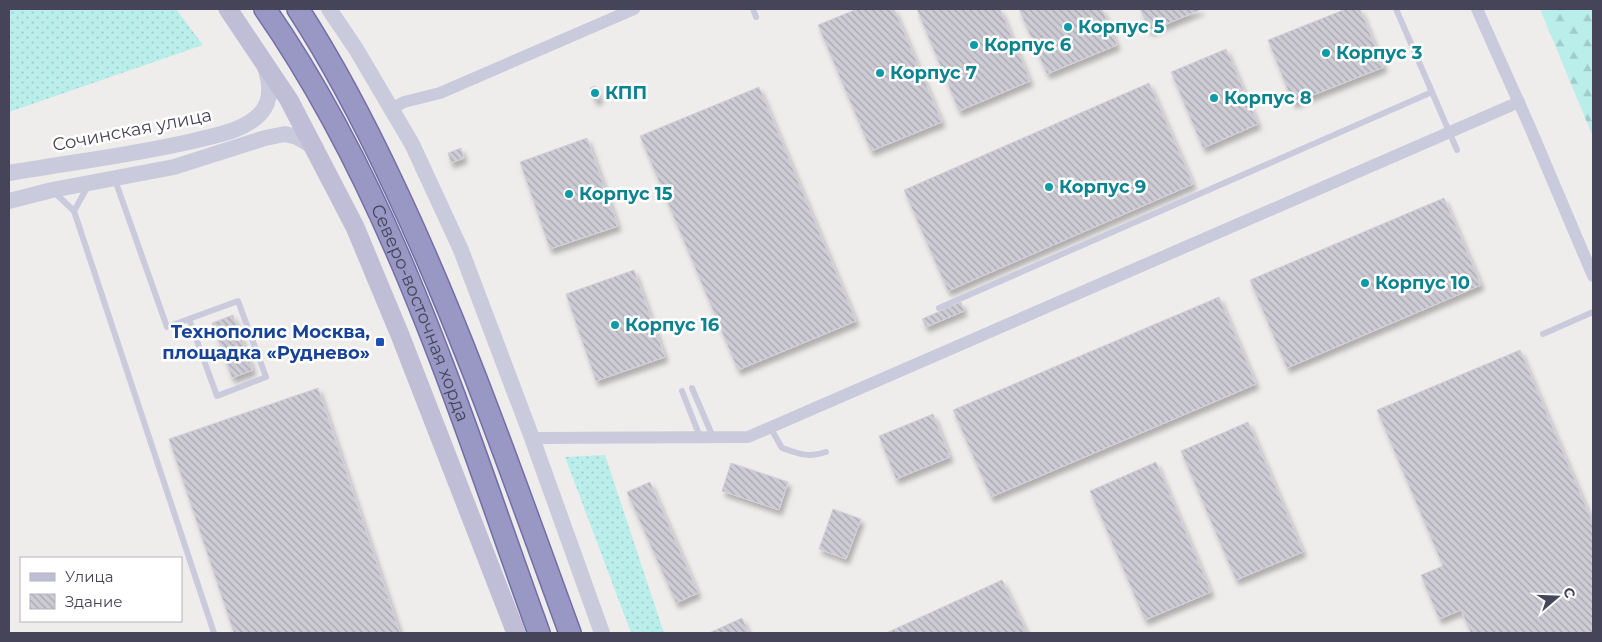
<svg xmlns="http://www.w3.org/2000/svg" width="1602" height="642" viewBox="0 0 1602 642" font-family="Montserrat,sans-serif">
	<style>
		.grass { fill: url(#grass-dots) }
		.forest { fill: url(#forest-firs) }
		.building { fill: url(#building-back-hatch); stroke: #d2d0d8; filter: url(#shadow) }
		.lines { fill: none; stroke-linecap: round; stroke-linejoin: round }
		.trunk-casing { stroke: #726ea7; stroke-width: 24 }
		.service { stroke: #cacadd; stroke-width: 6 }
		.minor { stroke: #cacadd; stroke-width: 12 }
		.tertiary { stroke: #cacadd; stroke-width: 16 }
		.secondary { stroke: #bfbed6; stroke-width: 19 }
		.trunk { stroke: #9997c4; stroke-width: 21 }
		.culture-dot { fill: #0f9aa8; stroke: #fff; stroke-width: 2 }
		.transit-dot { fill: #1a4fb4; stroke: #fff; stroke-width: 2 }
		.labels { text-anchor: middle; stroke-width: 5; stroke-linejoin: round; paint-order: stroke }
		.culture-label { font-size: 18px; font-weight: bold; fill: #0d838f; stroke: #fff; text-anchor: start }
		.street-label { font-size: 18px; fill: #454459; stroke: #fff }
		.transit-label { font-size: 18px; font-weight: bold; fill: #164399; stroke: #fff; text-anchor: end }
	</style>
	<defs>
		<pattern id="grass-dots" width="8" height="8" patternUnits="userSpaceOnUse" patternTransform="scale(1.25)"><rect width="8" height="8" fill="#b9eeea"/><path d="M2 2h.1M6 6h.1" fill="none" stroke="#a0cdcb" stroke-width="1.8" stroke-linecap="round"/></pattern>
		<pattern id="forest-firs" width="22" height="20" patternUnits="userSpaceOnUse" patternTransform="scale(1.25)"><rect width="22" height="20" fill="#b9eeea"/><path d="M5 1l3.5 6h-7zM16 11l3.5 6h-7z" fill="#a0cdcb"/></pattern>
		<pattern id="building-back-hatch" width="6" height="6" patternUnits="userSpaceOnUse" patternTransform="scale(1.25)"><rect width="6" height="6" fill="#cdcbd4"/><path d="M-1 5l2 2M0 0l6 6M5-1l2 2" fill="none" stroke="#a8a6af"/></pattern>
		<filter id="shadow"><feDropShadow dx="3" dy="5" stdDeviation="2.5" flood-color="#0004"/></filter>
	</defs>
	<rect width="100%" height="100%" fill="#efedec"/>
	<!-- grass -->
	<g class="grass">
		<path d="M9 9H176L203 45 9 112Z"/>
		<path d="M605 455 664 633H631L565 457Z"/>
	</g>
	<!-- forest -->
	<path class="forest" d="M1540 9H1593V137Z"/>
	<!-- building -->
	<g class="building">
		<path d="M857 9H894L942 122 871 151 818 25Z"/>
		<path d="M917 9H1000L1030 81 959 111Z"/>
		<path d="M1019 9H1102L1117 45 1047 74Z"/>
		<path d="M1140 9H1202L1150 31Z"/>
		<path d="M1346 9H1360L1384 67 1293 103 1268 40Z"/>
		<path d="M1226 49 1258 124 1203 148 1171 72Z"/>
		<path d="M1149 83 1193 184 948 291 904 190Z"/>
		<path d="M595 86 600 98 595 101 590 88Z"/>
		<path d="M759 87 856 321 738 370 640 136Z"/>
		<path d="M587 138 618 226 550 249 520 162Z"/>
		<path d="M461 148 464 158 451 163 448 153Z"/>
		<path d="M1444 198 1481 285 1287 368 1250 280Z"/>
		<path d="M634 270 665 357 596 381 566 294Z"/>
		<path d="M1219 297 1256 384 991 497 953 410Z"/>
		<path d="M961 302 964 311 926 327 922 319Z"/>
		<path d="M233 315 253 370 232 378 212 323Z"/>
		<path d="M1520 350 1593 524V633H1471L1461 610 1439 619 1421 575 1443 566 1377 410Z"/>
		<path d="M318 388 400 633H234L169 439Z"/>
		<path d="M933 414 950 457 896 479 879 436Z"/>
		<path d="M1248 422 1303 552 1236 580 1181 451Z"/>
		<path d="M1156 462 1211 592 1145 620 1090 491Z"/>
		<path d="M731 463 788 482 779 510 722 491Z"/>
		<path d="M650 482 698 593 676 603 627 492Z"/>
		<path d="M833 509 861 519 846 559 819 549Z"/>
		<path d="M1002 580 1027 633H886Z"/>
		<path d="M742 618 749 633H709Z"/>
	</g>
	<g class="lines">
		<defs>
			<g id="trunk">
				<path id="s1" d="M265 9C395 196 462 421 539 633"/>
				<path d="M298 9C335 66 366 126 395 188 463 332 515 483 570 633"/>
			</g>
		</defs>
		<!-- trunk casing -->
		<use href="#trunk" class="trunk-casing"/>
		<!-- service -->
		<g class="service">
			<path d="M753 9 756 17"/>
			<path d="M1432 92 1457 150"/>
			<path d="M115 180 167 327 238 301 266 377 217 396 189 319"/>
			<path d="M53 191 74 211 214 633"/>
			<path d="M74 211 88 186"/>
			<path d="M939 308 1432 92 1396 9"/>
			<path d="M1543 334 1593 312"/>
			<path d="M692 388 713 437"/>
			<path d="M682 391 700 437"/>
			<path d="M770 427 782 448C799 454 809 458 826 452"/>
		</g>
		<!-- minor -->
		<g class="minor">
			<path d="M1477 9 1529 125 1593 276"/>
			<path d="M391 109 404 102 440 93 634 9"/>
			<path d="M532 438 748 437 1519 102"/>
		</g>
		<!-- tertiary -->
		<g class="tertiary">
			<path d="M329 9 356 49 412 144 461 250 532 438 602 633"/>
			<path d="M9 173C72 162 135 155 197 140 218 135 245 130 260 114 273 100 270 83 265 67"/>
			<path d="M9 201 52 190 174 167 265 138 285 134 297 137 316 148"/>
		</g>
		<!-- secondary -->
		<path class="secondary" d="M228 9 289 100 355 227 400 335 516 633"/>
		<!-- trunk -->
		<use href="#trunk" class="trunk"/>
	</g>
	<!-- markers -->
	<g class="culture-dot">
		<circle cx="1068" cy="27" r="5"/>
		<circle cx="974" cy="45" r="5"/>
		<circle cx="1326" cy="53" r="5"/>
		<circle cx="880" cy="73" r="5"/>
		<circle cx="595" cy="93" r="5"/>
		<circle cx="1214" cy="98" r="5"/>
		<circle cx="1049" cy="187" r="5"/>
		<circle cx="569" cy="194" r="5"/>
		<circle cx="1365" cy="283" r="5"/>
		<circle cx="615" cy="325" r="5"/>
	</g>
	<rect class="transit-dot" x="375" y="337" width="10" height="10" rx="2.5"/>
	<g class="labels">
		<!-- culture labels -->
		<g class="culture-label">
			<text x="1078" y="33">Корпус 5</text>
			<text x="984" y="51">Корпус 6</text>
			<text x="1336" y="59">Корпус 3</text>
			<text x="890" y="79">Корпус 7</text>
			<text x="605" y="99">КПП</text>
			<text x="1224" y="104">Корпус 8</text>
			<text x="1059" y="193">Корпус 9</text>
			<text x="579" y="200">Корпус 15</text>
			<text x="1375" y="289">Корпус 10</text>
			<text x="625" y="331">Корпус 16</text>
		</g>
		<!-- street labels -->
		<g class="street-label">
			<text transform="translate(132 130) rotate(-11)" y="6">Сочинская улица</text>
			<text dy="6" stroke="none"><textPath href="#s1" startOffset="342">Северо-восточная хорда</textPath></text>
		</g>
		<!-- transit labels -->
		<g class="transit-label">
			<text x="370" y="338">Технополис Москва,<tspan x="370" dy="21">площадка «Руднево»</tspan></text>
		</g>
	</g>
	<!-- border -->
	<rect width="1602" height="642" fill="none" stroke="#454459" stroke-width="20"/>
	<!-- legend -->
	<rect x="20" y="557" width="162" height="65" fill="#ffffff" stroke="#b5b4bd"/>
	<rect x="30" y="573" width="25" height="8" fill="#bfbed6" stroke="#b5b4bd"/>
	<text x="65" y="582" font-size="15" fill="#454459">Улица</text>
	<rect x="30" y="594" width="25" height="15" fill="url(#building-back-hatch)" stroke="#b5b4bd"/>
	<text x="65" y="607" font-size="15" fill="#454459">Здание</text>
	<!-- north arrow -->
	<g transform="translate(1557 597) rotate(71)" stroke="#ffffff" stroke-width="4" paint-order="stroke">
	<path d="M0-4L9 19L0 12L-9 19Z" fill="#454459"/>
	<text y="-8" font-size="14" font-weight="bold" text-anchor="middle" fill="#454459">С</text>
	</g>
</svg>
